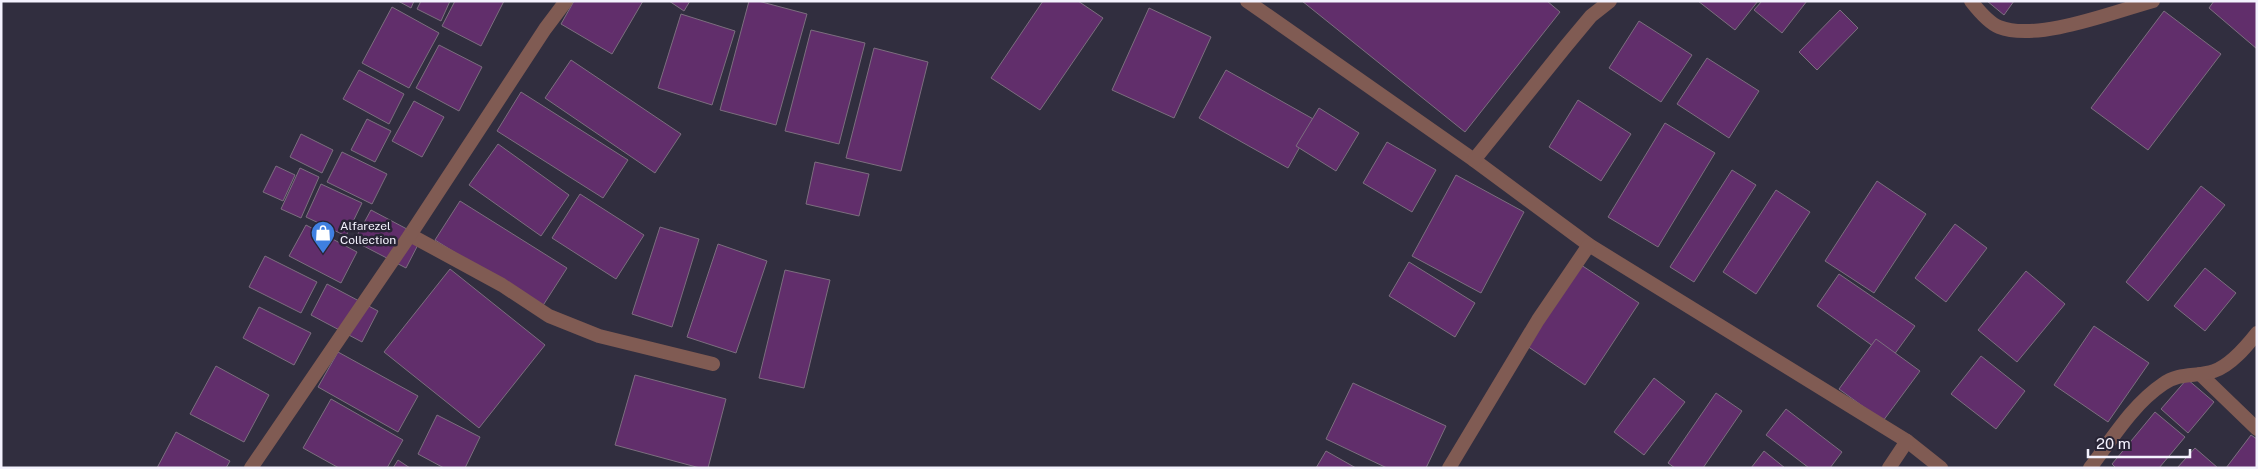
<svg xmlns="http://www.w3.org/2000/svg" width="2258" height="469" viewBox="0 0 2258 469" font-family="'Public Sans',sans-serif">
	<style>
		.building { fill: #612e6b; stroke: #7c6e7f }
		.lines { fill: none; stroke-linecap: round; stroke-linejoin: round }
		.minor { stroke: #805b53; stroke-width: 14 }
		.labels { text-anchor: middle; stroke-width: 5; stroke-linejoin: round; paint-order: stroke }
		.poi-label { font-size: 12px; fill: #f4f2fe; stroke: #282435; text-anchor: start }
	</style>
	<rect width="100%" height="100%" fill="#312e3f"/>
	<!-- building -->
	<g class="building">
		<path d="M398 1H414L411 8Z"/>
		<path d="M421 1H450L441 21 417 9Z"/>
		<path d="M455 1H504L481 46 442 26Z"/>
		<path d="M574 1H643L612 54 561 24Z"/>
		<path d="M669 1H690L684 11Z"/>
		<path d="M749 1H758L807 14 776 125 720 110Z"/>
		<path d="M1043 1H1078L1103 18 1040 110 991 78Z"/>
		<path d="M1302 1H1547L1560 12 1465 132Z"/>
		<path d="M1698 1H1758L1735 30Z"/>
		<path d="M1762 1H1807L1782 33 1754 10Z"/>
		<path d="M1987 1H2014L2004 15Z"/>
		<path d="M2214 1H2257V49L2209 8Z"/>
		<path d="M392 7 439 33 409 88 362 63Z"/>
		<path d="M1149 8 1211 37 1174 118 1112 90Z"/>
		<path d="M1840 10 1858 28 1817 70 1799 52Z"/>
		<path d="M2164 11 2221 54 2148 150 2091 108Z"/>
		<path d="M681 14 735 31 712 105 658 88Z"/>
		<path d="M1639 21 1692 55 1661 102 1609 68Z"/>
		<path d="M811 30 865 43 839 144 785 131Z"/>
		<path d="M439 45 482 67 459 111 416 88Z"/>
		<path d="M874 48 928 62 901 171 846 158Z"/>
		<path d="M1707 58 1759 91 1729 138 1677 104Z"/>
		<path d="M571 60 681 134 655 173 545 98Z"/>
		<path d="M359 70 404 94 389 124 343 99Z"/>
		<path d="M1226 70 1315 120 1288 168 1199 118Z"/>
		<path d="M521 92 628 160 603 198 497 131Z"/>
		<path d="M1578 100 1631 134 1601 181 1549 147Z"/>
		<path d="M414 101 444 117 422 157 392 141Z"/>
		<path d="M1319 108 1359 133 1336 171 1296 146Z"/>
		<path d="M367 119 391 131 375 162 351 150Z"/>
		<path d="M1665 123 1715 153 1658 247 1608 217Z"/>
		<path d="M301 134 333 150 322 173 290 157Z"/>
		<path d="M1387 142 1436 170 1412 212 1363 183Z"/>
		<path d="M498 144 569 195 541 236 469 185Z"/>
		<path d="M342 152 387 174 372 204 327 182Z"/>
		<path d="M815 162 869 174 859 216 806 204Z"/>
		<path d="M276 166 295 175 283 201 263 192Z"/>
		<path d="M300 168 319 177 301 218 281 209Z"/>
		<path d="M1732 170 1756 185 1694 282 1670 267Z"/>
		<path d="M1456 175 1524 212 1481 293 1412 256Z"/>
		<path d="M1877 181 1926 214 1874 293 1825 261Z"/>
		<path d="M321 184 362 203 346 236 306 217Z"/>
		<path d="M2201 186 2225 205 2148 301 2126 282Z"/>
		<path d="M1776 190 1810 212 1756 294 1723 272Z"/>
		<path d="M580 194 644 235 616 279 552 238Z"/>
		<path d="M460 201 567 268 542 307 435 240Z"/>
		<path d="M371 210 422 237 406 268 354 241Z"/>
		<path d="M1955 224 1987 248 1946 302 1915 278Z"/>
		<path d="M306 225 357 252 341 283 289 256Z"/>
		<path d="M660 227 699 239 672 327 632 314Z"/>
		<path d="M718 244 767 261 736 353 687 337Z"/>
		<path d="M265 256 317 282 301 313 249 287Z"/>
		<path d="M1409 262 1475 303 1455 337 1389 296Z"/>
		<path d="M1578 263 1639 303 1585 385 1524 344Z"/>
		<path d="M2205 268 2236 293 2205 331 2174 306Z"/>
		<path d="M450 269 545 345 479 428 384 352Z"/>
		<path d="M785 270 830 280 804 388 759 378Z"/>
		<path d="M2026 271 2065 304 2017 362 1978 330Z"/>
		<path d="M1839 274 1915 326 1891 359 1817 306Z"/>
		<path d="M327 284 378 311 362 342 311 315Z"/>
		<path d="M259 307 311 333 294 365 243 338Z"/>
		<path d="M2094 326 2149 363 2108 422 2054 385Z"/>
		<path d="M1876 339 1920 371 1883 421 1839 389Z"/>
		<path d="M338 352 418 396 398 432 318 387Z"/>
		<path d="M1981 356 2025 391 1996 429 1951 394Z"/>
		<path d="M216 366 269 395 244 442 190 414Z"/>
		<path d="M635 375 726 399 708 468H700L615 445Z"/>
		<path d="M1654 378 1685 402 1644 455 1614 432Z"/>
		<path d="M2187 379 2214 402 2188 433 2161 409Z"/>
		<path d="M1353 383 1446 426 1426 468H1387L1326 439Z"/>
		<path d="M1716 393 1742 411 1703 468H1675L1668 463Z"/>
		<path d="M331 399 403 440 387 468H339L303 448Z"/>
		<path d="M1786 409 1842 452 1830 468H1809L1766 435Z"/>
		<path d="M2155 412 2185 437 2159 468H2116L2112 464Z"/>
		<path d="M437 415 480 437 465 468H444L418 454Z"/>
		<path d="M176 432 230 461 226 468H157Z"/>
		<path d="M2251 435 2257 439V468H2226Z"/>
		<path d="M2195 448 2218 468H2177Z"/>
		<path d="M1326 451 1356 468H1316Z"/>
		<path d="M1764 451 1785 468H1751Z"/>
		<path d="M398 460 410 468H393Z"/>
	</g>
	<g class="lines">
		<!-- minor -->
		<g class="minor">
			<path d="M1247 1 1474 160 1589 245 1907 441 1941 468"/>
			<path d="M1971 1C1978 10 1989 23 1999 27 2037 42 2113 12 2153 1"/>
			<path d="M1474 160 1566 46 1591 16 1610 1"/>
			<path d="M410 235 502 285 549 316 599 336 713 364"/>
			<path d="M2200 374 2257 429"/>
			<path d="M251 468 410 235 545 29 566 1"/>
			<path d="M1449 468 1538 320 1589 245"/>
			<path d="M1889 468 1907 441"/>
			<path d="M2090 468C2112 439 2133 404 2163 384 2179 372 2197 377 2214 371 2231 365 2246 347 2257 333"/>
		</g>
	</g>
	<!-- icons -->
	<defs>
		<symbol id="shop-pin" viewBox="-11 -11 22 30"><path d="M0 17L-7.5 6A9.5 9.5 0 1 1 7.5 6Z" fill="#3f7fe0" stroke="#282435"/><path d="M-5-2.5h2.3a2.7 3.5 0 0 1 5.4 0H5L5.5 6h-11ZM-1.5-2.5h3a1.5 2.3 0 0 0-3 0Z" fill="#fff"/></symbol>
	</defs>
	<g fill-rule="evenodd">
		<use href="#shop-pin" x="309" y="219" width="28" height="38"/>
	</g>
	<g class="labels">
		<!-- poi labels -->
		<g class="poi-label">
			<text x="340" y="230">Alfarezel<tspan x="340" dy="14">Collection</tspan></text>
		</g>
	</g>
	<!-- border -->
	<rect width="2258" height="469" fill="none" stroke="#f4f2fe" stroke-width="5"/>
	<!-- scale -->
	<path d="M2088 449v8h102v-8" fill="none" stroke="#f4f2fe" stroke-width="2.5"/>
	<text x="2096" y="449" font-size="15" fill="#f4f2fe" stroke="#282435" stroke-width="4" paint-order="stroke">20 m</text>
</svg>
